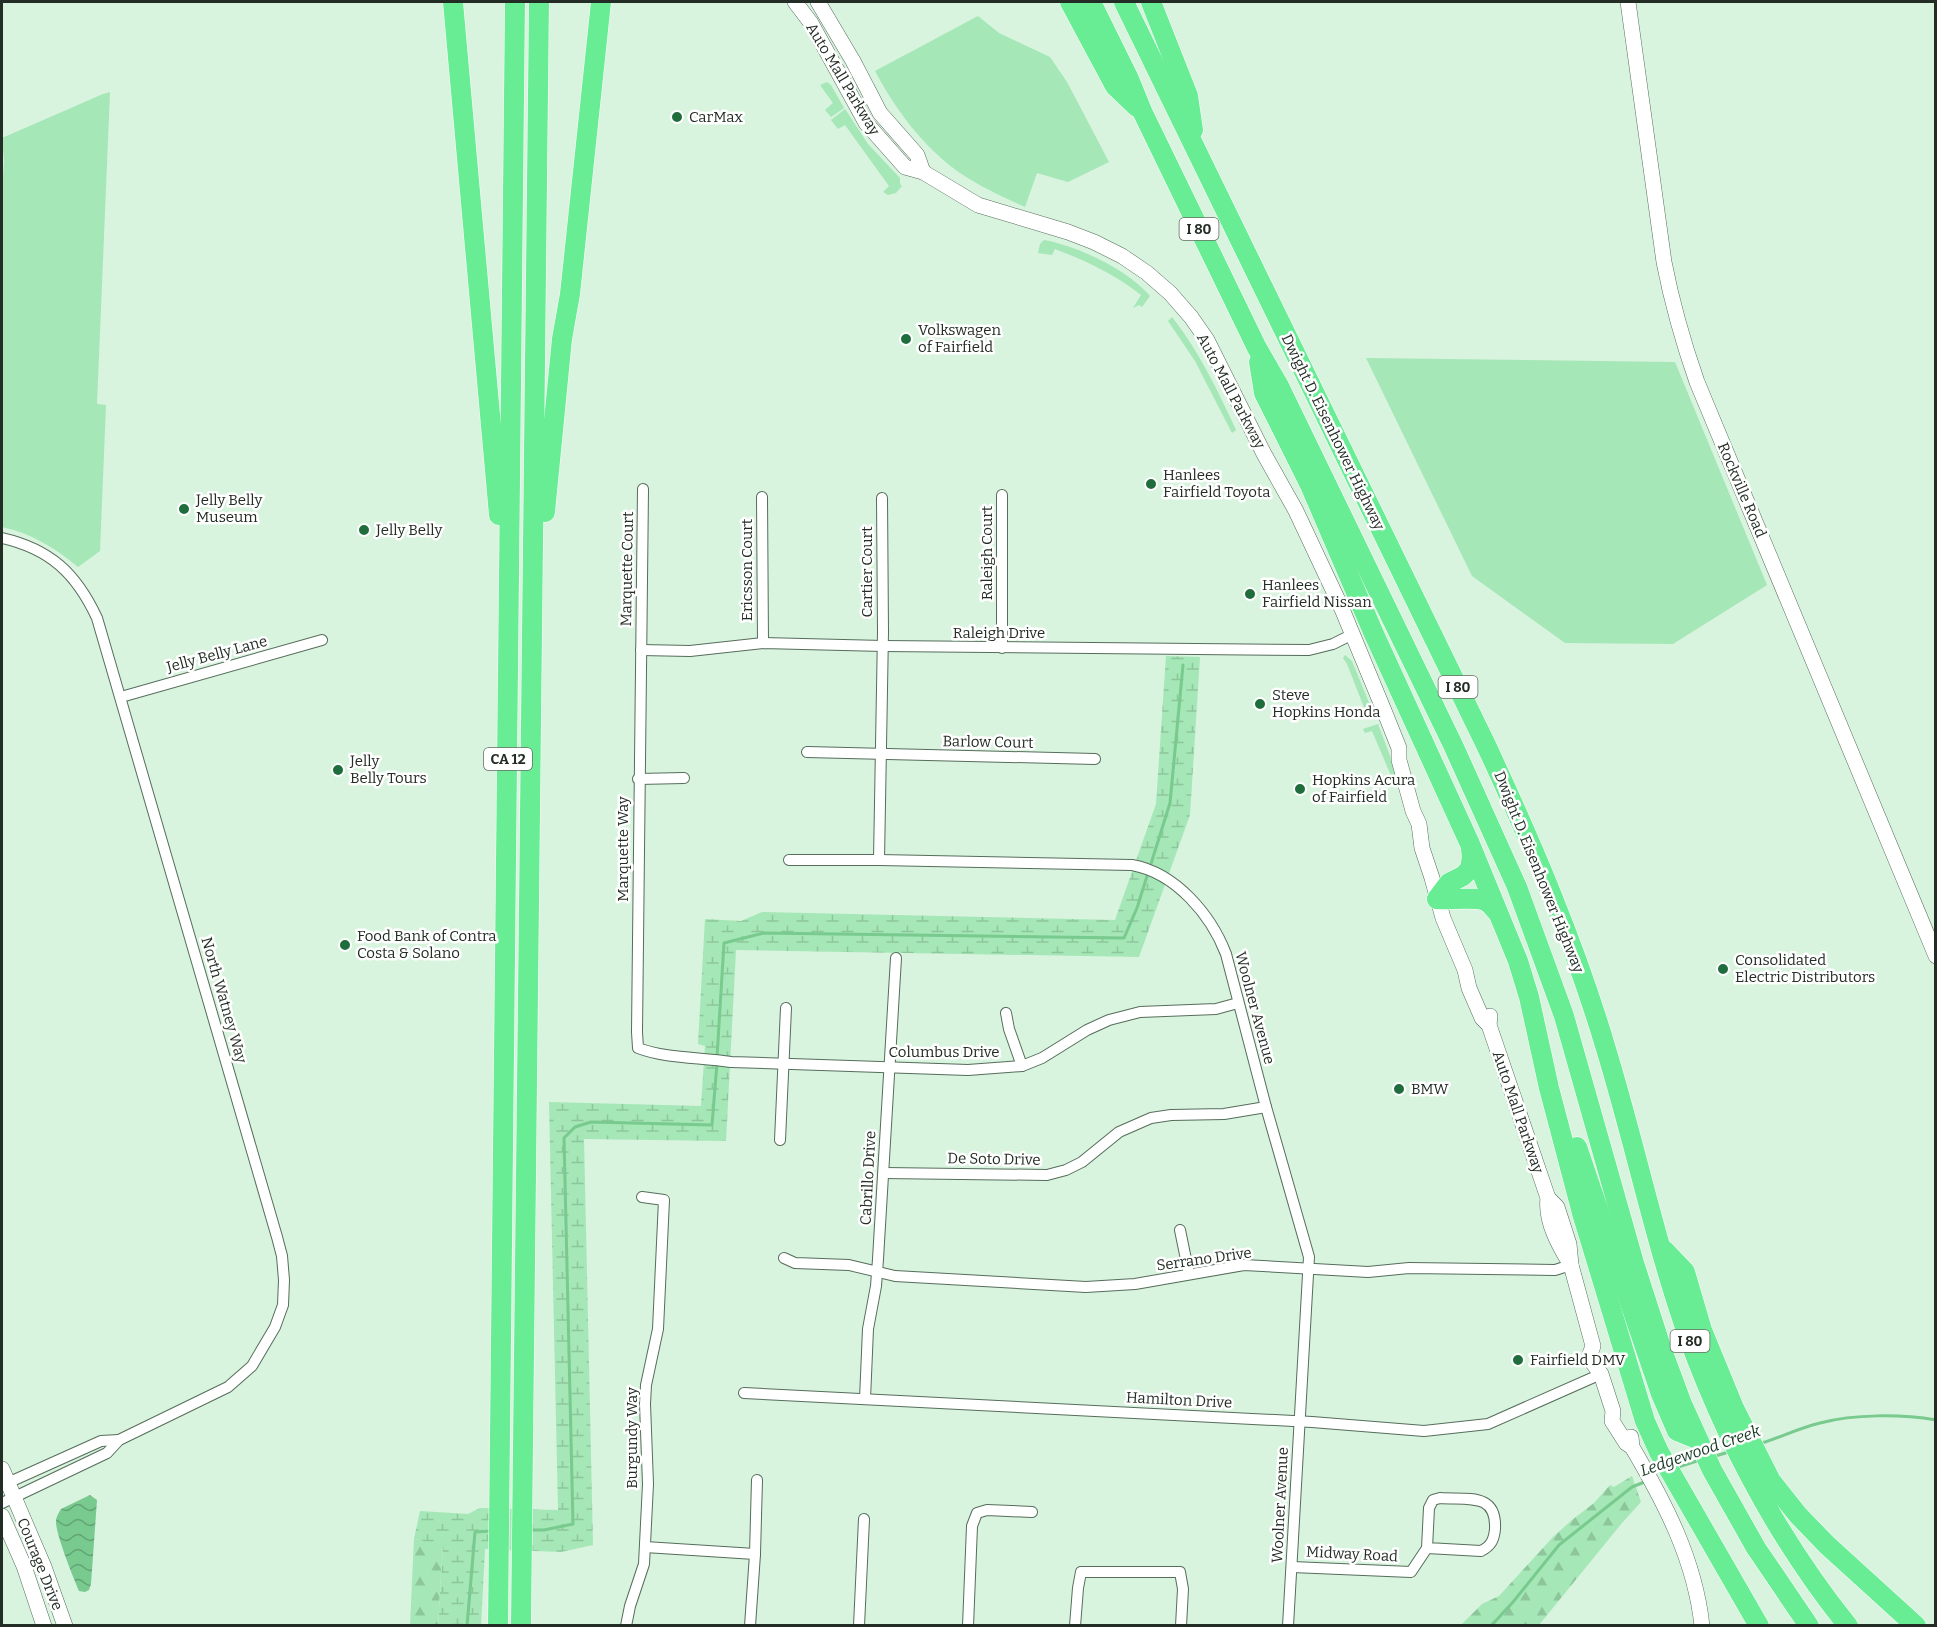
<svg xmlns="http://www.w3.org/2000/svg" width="1937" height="1627" viewBox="0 0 1937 1627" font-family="Bitter,serif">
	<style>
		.green { fill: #a5e7b6 }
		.forest { fill: url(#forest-firs) }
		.wetland { fill: url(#wetland-marsh) }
		.water { fill: url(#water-waves) }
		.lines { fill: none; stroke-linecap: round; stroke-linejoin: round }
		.stream { stroke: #78ca8f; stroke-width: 3 }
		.street-casing { stroke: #566d5b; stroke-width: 12 }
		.secondary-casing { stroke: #566d5b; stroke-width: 16 }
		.highway-casing { stroke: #fff; stroke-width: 21 }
		.street { stroke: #fff; stroke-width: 10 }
		.secondary { stroke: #fff; stroke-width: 15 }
		.highway { stroke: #68ed95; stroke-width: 20 }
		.poi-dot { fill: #1f6d3c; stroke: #fff; stroke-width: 2 }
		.labels { text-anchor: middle; stroke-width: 5; stroke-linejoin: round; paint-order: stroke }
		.shield { fill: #fff; stroke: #656c66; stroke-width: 1.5 }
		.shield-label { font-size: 14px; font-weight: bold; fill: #232d25 }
		.street-label { font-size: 15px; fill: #232d25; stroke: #fff }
		.poi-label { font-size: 15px; fill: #232d25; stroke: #fff; text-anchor: start }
		.water-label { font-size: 16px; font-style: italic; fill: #12351e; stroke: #fff }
	</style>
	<defs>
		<pattern id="forest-firs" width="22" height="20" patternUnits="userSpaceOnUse" patternTransform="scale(1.5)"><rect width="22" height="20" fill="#a5e7b6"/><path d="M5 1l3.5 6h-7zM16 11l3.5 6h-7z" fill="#8ec69c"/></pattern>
		<pattern id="wetland-marsh" width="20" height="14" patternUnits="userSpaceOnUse" patternTransform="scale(1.5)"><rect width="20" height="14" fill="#a5e7b6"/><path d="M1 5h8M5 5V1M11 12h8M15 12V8" fill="none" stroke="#8ec69c"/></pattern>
		<pattern id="water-waves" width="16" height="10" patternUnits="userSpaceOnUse" patternTransform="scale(1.5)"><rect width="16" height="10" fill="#78ca8f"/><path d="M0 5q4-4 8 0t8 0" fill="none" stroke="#62a475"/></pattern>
	</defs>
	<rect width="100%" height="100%" fill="#d8f3de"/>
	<!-- green -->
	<g class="green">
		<path d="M978 16 999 33 1050 57 1067 82 1109 162 1068 182 1037 173 1025 207C1003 197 981 187 960 173 923 147 896 110 875 71Z"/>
		<path d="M827 82 831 85 844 108 831 117 825 110 833 103 820 85Z"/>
		<path d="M110 92 97 404 106 405 100 551 78 567C55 548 31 533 2 527V198L4 160 2 138 103 94Z"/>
		<path d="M845 109 868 144 900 178V184L902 186 896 193 888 195 883 192 889 186 845 125 838 129 831 120Z"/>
		<path d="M1044 240C1078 246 1128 270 1150 296L1142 307 1139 305 1133 308 1141 295C1115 274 1086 261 1055 249L1052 255 1038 253 1040 244Z"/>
		<path d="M1172 317C1199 351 1218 391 1236 430L1232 433 1195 361 1168 321Z"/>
		<path d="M1366 358 1675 362 1767 585 1673 644 1565 643 1472 576Z"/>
		<path d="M1345 655 1352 661 1372 710 1358 713 1365 710 1347 664 1343 658Z"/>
		<path d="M1378 724 1398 777 1392 778 1372 731 1365 733 1363 729Z"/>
	</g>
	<!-- forest -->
	<g class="forest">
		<path d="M1632 1476 1641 1502 1622 1523 1539 1625H1461L1482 1604 1499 1596 1553 1537 1572 1520 1594 1503 1610 1485 1614 1487Z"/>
		<path d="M414 1539 443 1544 438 1625 410 1626Z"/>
	</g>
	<!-- wetland -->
	<path class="wetland" d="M1166 656 1200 657 1190 815 1139 957 736 950 726 1141 584 1139 593 1545 561 1552 485 1549 481 1625 438 1626 443 1545 414 1539 420 1511 468 1514 480 1508 558 1510 549 1102 701 1106 705 1046 698 1044 705 919 741 921 762 912 1115 920 1156 804Z"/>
	<!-- water -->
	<path class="water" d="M90 1495 97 1500 91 1584 89 1590 85 1592 79 1591C73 1577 57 1537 56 1523 56 1517 58 1514 61 1509Z"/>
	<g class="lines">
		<!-- stream -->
		<g class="stream">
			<path d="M1150 867 1170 803 1183 665"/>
			<path d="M717 1057 724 943 764 933 1124 938 1137 908 1148 873"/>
			<path d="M1759 1444C1779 1438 1799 1428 1820 1423 1854 1414 1901 1414 1936 1420"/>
			<path d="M1712 1457 1729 1452"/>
			<path d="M1675 1468 1700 1460"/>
			<path d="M530 1530H544L573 1524 564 1138 575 1127 591 1122 712 1125 717 1063"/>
			<path d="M467 1626 475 1532 491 1531"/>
			<path d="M1491 1626 1513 1602 1559 1545 1632 1487 1647 1481"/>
		</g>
		<defs>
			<g id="street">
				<path d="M643 489 637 1032 638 1048C667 1059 701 1057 731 1062L968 1070 1022 1066 1042 1058 1087 1030 1109 1020 1140 1012 1216 1009 1238 1003"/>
				<path d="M1002 495V648"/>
				<path d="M762 497 763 643"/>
				<path d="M2 538C50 549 76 573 97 618L277 1237 282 1256 284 1280 283 1305 275 1327 252 1366 228 1387 119 1440 107 1453 2 1503"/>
				<path d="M641 650 690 651 763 643 883 646 1309 650 1333 644 1353 634"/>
				<path d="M121 697 322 640"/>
				<path d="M807 752 1095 759"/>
				<path d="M638 779 684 778"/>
				<path d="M789 860H879L1132 865C1176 873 1211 915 1226 954L1266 1107 1309 1257 1288 1626"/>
				<path d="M879 860 883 632 882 498"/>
				<path d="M1006 1013 1009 1029 1022 1066"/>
				<path d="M780 1140 786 1008"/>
				<path d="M884 1173 1047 1175 1066 1170 1082 1162 1119 1132 1151 1118 1171 1115 1224 1114 1266 1107"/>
				<path d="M1180 1230 1189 1274"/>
				<path d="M784 1258 795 1263 849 1265 895 1276 1086 1287 1135 1284 1244 1265 1368 1272 1409 1268 1555 1270 1571 1265"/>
				<path d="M744 1393 1312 1422 1424 1431 1488 1424 1601 1374"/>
				<path d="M865 1399 868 1329 876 1286 878 1259 896 958"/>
				<path d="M3 1485 101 1441 119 1440"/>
				<path d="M645 1547 755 1554 750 1626"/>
				<path d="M755 1554 757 1480"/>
				<path d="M1292 1567 1411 1572 1427 1548 1481 1551C1491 1546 1494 1540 1495 1529 1497 1492 1467 1500 1440 1498L1433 1500 1429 1508 1427 1548"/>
				<path d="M626 1626 630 1606 644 1564 648 1484 645 1404 646 1385 658 1329 664 1200 642 1197"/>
				<path d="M859 1626 864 1519"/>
				<path d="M968 1626 972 1526 977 1513 987 1510 1032 1512"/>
				<path d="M1075 1626 1078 1588 1081 1572H1180L1183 1589 1181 1626"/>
			</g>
			<g id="secondary">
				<path d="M795 2 811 23 866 123 905 167 923 172 978 205 1068 232 1094 242 1122 256 1147 273 1170 293 1191 317 1207 340 1263 452 1296 511 1342 609 1385 713 1399 748V760L1413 811 1419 824 1422 848 1432 878 1443 918 1465 970 1469 988 1482 1018 1489 1025"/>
				<path d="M818 2 853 61 880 113 917 155 923 172"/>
				<path d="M1628 2 1664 262C1672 303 1683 342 1697 382L1936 956"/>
				<path d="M1490 1016 1489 1025 1548 1198C1545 1221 1559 1246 1571 1265"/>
				<path d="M1548 1198 1557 1207 1569 1244 1571 1265 1593 1346 1590 1354 1592 1362 1601 1374 1613 1411 1612 1421 1626 1443 1632 1447"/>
				<path d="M1631 1437 1632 1447C1665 1503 1695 1560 1702 1626"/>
				<path d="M2 1469 44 1567 65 1626"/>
				<path d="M2 1516 24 1566 44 1626"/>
			</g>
			<g id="highway">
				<path d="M453 2 499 515"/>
				<path d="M1070 2 1115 86 1137 107"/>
				<path d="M1091 2 1129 79 1142 111 1257 348 1279 386 1453 745 1517 887 1564 1016 1634 1263 1662 1350 1682 1404 1712 1470 1756 1548 1809 1626"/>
				<path d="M1124 2 1486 745C1532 844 1575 944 1606 1049 1635 1144 1655 1242 1688 1336 1726 1440 1778 1539 1848 1626"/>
				<path d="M1151 2 1188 96 1193 130"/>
				<path d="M1259 362 1264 393 1310 485 1374 634 1470 844 1518 961 1529 997 1549 1088 1582 1213 1645 1421 1659 1452 1759 1626"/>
				<path d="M545 512 562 339 570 294 601 2"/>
				<path d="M1437 899 1449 883 1463 876 1470 869 1472 857 1471 849"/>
				<path d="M1437 899C1449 900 1479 896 1487 902 1491 904 1494 909 1497 912"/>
				<path d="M1577 1147 1661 1394 1677 1431 1697 1439"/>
				<path d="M1664 1250 1685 1272 1702 1330 1734 1408 1771 1481 1798 1515 1827 1545 1916 1626"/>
				<path d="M498 1626 515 2"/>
				<path d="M521 1626 539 2"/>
			</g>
		</defs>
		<!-- street casing -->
		<use href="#street" class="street-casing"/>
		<!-- secondary casing -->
		<use href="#secondary" class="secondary-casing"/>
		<!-- highway casing -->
		<use href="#highway" class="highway-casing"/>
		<!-- street -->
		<use href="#street" class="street"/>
		<!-- secondary -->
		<use href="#secondary" class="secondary"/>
		<!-- highway -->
		<use href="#highway" class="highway"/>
	</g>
	<!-- markers -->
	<g class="poi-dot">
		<circle cx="677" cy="117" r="6"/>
		<circle cx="906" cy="339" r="6"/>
		<circle cx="1151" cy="484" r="6"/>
		<circle cx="184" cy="509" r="6"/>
		<circle cx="364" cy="530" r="6"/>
		<circle cx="1250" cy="594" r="6"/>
		<circle cx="1260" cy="704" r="6"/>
		<circle cx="338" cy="770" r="6"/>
		<circle cx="1300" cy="789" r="6"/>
		<circle cx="345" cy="945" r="6"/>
		<circle cx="1723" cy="969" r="6"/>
		<circle cx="1399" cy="1089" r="6"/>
		<circle cx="1518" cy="1360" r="6"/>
	</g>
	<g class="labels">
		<!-- shield labels -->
		<g class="shield">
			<rect x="1179.5" y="218" width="39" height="22" rx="4.5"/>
			<rect x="1438.5" y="676" width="39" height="22" rx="4.5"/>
			<rect x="484" y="748" width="48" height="22" rx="4.5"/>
			<rect x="1670.5" y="1330" width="39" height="22" rx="4.5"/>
		</g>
		<g class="shield-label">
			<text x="1199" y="234">I 80</text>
			<text x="1458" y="692">I 80</text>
			<text x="508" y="764">CA 12</text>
			<text x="1690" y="1346">I 80</text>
		</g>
		<!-- street labels -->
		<g class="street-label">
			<text transform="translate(843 79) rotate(59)" y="5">Auto Mall Parkway</text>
			<text transform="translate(1231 391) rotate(62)" y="5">Auto Mall Parkway</text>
			<text transform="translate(1333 432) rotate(64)" y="5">Dwight D. Eisenhower Highway</text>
			<text transform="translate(1742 490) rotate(67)" y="5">Rockville Road</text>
			<text transform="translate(987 553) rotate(-90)" y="5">Raleigh Court</text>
			<text transform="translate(627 569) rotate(-89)" y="5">Marquette Court</text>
			<text transform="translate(747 570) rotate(-90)" y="5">Ericsson Court</text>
			<text transform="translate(867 572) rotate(-90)" y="5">Cartier Court</text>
			<text x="999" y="638">Raleigh Drive</text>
			<text transform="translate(217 654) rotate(-15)" y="5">Jelly Belly Lane</text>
			<text transform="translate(988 742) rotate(1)" y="5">Barlow Court</text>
			<text transform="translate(623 849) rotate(-90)" y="5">Marquette Way</text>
			<text transform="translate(1539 872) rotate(68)" y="5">Dwight D. Eisenhower Highway</text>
			<text transform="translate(224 1000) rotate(74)" y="5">North Watney Way</text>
			<text transform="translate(1255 1008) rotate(75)" y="5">Woolner Avenue</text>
			<text x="944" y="1057">Columbus Drive</text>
			<text transform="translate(1518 1112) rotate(71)" y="5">Auto Mall Parkway</text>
			<text transform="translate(994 1159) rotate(1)" y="5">De Soto Drive</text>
			<text transform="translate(868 1178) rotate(-87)" y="5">Cabrillo Drive</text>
			<text transform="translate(1204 1259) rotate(-8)" y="5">Serrano Drive</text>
			<text transform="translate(1179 1400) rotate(3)" y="5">Hamilton Drive</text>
			<text transform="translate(632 1438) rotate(-90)" y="5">Burgundy Way</text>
			<text transform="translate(1280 1505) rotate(-87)" y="5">Woolner Avenue</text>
			<text transform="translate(1352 1554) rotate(3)" y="5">Midway Road</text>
			<text transform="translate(40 1564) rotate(68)" y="5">Courage Drive</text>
		</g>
		<!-- poi labels -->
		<g class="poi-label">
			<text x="689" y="122">CarMax</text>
			<text x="918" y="335">Volkswagen<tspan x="918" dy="17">of Fairfield</tspan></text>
			<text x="1163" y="480">Hanlees<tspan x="1163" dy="17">Fairfield Toyota</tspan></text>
			<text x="196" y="505">Jelly Belly<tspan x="196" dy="17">Museum</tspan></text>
			<text x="376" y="535">Jelly Belly</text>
			<text x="1262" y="590">Hanlees<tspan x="1262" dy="17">Fairfield Nissan</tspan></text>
			<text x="1272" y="700">Steve<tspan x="1272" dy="17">Hopkins Honda</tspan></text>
			<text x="350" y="766">Jelly<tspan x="350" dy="17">Belly Tours</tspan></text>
			<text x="1312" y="785">Hopkins Acura<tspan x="1312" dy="17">of Fairfield</tspan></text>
			<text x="357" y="941">Food Bank of Contra<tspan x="357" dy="17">Costa &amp; Solano</tspan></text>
			<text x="1735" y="965">Consolidated<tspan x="1735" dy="17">Electric Distributors</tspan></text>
			<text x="1411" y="1094">BMW</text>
			<text x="1530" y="1365">Fairfield DMV</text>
		</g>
		<!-- water labels -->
		<g class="water-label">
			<text transform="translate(1700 1450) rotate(-19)" y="6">Ledgewood Creek</text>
		</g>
	</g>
	<!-- border -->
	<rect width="1937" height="1627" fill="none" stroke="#232d25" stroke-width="6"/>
</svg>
